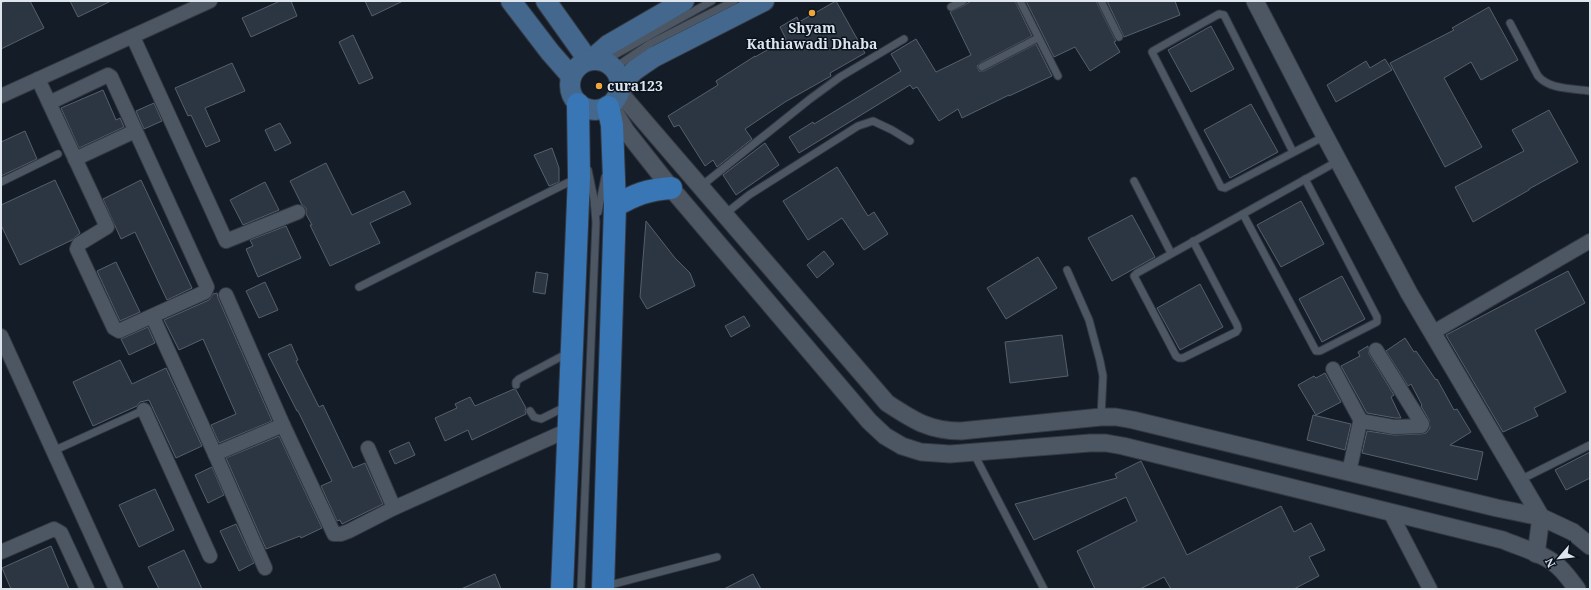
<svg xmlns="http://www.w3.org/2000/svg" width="1591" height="590" viewBox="0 0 1591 590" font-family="'Noto Serif',serif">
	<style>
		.building { fill: #2c3642; stroke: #55606d }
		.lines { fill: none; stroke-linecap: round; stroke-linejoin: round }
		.service-casing { stroke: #333841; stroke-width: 9 }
		.minor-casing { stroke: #333841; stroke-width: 16 }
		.tertiary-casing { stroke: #333841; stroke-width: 19 }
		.secondary-casing { stroke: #333841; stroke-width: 22 }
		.primary-casing { stroke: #333841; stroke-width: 24 }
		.service { stroke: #4d5764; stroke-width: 7 }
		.minor { stroke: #4d5764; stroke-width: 14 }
		.tertiary { stroke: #4d5764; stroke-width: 17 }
		.secondary { stroke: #43678d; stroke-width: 20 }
		.primary { stroke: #3976b6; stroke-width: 22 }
		.poi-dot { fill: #efa73d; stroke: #0a131d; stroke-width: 1.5 }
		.labels { text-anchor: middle; stroke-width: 3; stroke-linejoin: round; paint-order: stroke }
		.poi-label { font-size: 14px; font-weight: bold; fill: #dfe5ed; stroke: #0a131d }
	</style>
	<rect width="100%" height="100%" fill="#131c27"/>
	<!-- building -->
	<g class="building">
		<path d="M6 1H30L44 28 1 49V3Z"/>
		<path d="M70 1H111L78 17Z"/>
		<path d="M280 1H291L297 16 251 37 242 18Z"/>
		<path d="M365 1H403L372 16Z"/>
		<path d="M836 1 865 53 830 73 831 76 785 102 745 129 752 139 717 167 713 160 705 166 679 125 674 127 668 116 718 85 716 81 755 56V57L786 39 780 27 797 17 799 22Z"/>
		<path d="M971 1H1015L1032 36 980 63 977 66 979 71H984L1036 44 1052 76 1009 96V95L962 118 958 109 939 121 917 87 913 89 910 85 799 153 789 137 813 122 814 124 901 71 891 54 916 39 936 72 971 55 950 12 965 5Z"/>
		<path d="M1026 1H1096L1116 41 1114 42 1120 52 1090 71 1075 47 1054 57Z"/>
		<path d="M1107 1H1175L1180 15 1124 37Z"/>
		<path d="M1489 7 1518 60 1481 80 1471 62 1444 78 1482 147 1445 167 1390 63 1454 30 1452 28Z"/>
		<path d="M1211 26 1234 69 1191 92 1168 50Z"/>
		<path d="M353 35 373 78 359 84 339 42Z"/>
		<path d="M1385 59 1392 70 1336 102 1327 85 1366 61 1370 68Z"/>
		<path d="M232 63 245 91 205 108 220 141 206 147 191 115 188 116 175 88Z"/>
		<path d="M103 90 116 120 120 118 124 127 79 148 61 108Z"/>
		<path d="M154 103 162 121 144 129 136 111Z"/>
		<path d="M1251 104 1278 152 1230 178 1204 130Z"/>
		<path d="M1549 110 1578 162 1529 189V190L1473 222 1455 187 1524 151 1512 130Z"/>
		<path d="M280 123 291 143 275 151 265 130Z"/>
		<path d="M25 131 37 159 1 176V142Z"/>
		<path d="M765 143 779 165 736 195 723 175Z"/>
		<path d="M552 148 559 168V182L549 186 534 155Z"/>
		<path d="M326 163 352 215 404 191 411 204 370 223 380 243 330 266 310 225H312L306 214V208L302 205 290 181Z"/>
		<path d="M837 167 868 216 874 212 888 234 864 250 842 218 808 240 783 201Z"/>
		<path d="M55 180 80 233 72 240 20 265 1 225V205Z"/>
		<path d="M141 180 192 288 167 300 135 232 121 239 103 199Z"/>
		<path d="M265 182 279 210 243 225 230 200Z"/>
		<path d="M1301 201 1324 244 1281 267 1257 225Z"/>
		<path d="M1132 215 1155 257 1112 281 1088 238Z"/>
		<path d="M646 221 675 258 690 273 695 286 647 309 640 297Z"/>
		<path d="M286 226 301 258 258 277 246 249 253 246 250 240Z"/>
		<path d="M824 251 834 264 817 278 807 265Z"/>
		<path d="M1038 257 1057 288 1006 319 987 288Z"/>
		<path d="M116 262 140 312 120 321 97 271Z"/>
		<path d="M1568 271 1585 303 1535 330 1566 392 1534 408 1538 416 1503 432 1446 335Z"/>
		<path d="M536 272 548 274 545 294 533 292Z"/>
		<path d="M1342 276 1365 319 1322 342 1299 299Z"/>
		<path d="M265 282 278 310 259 318 246 291Z"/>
		<path d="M1200 284 1223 327 1180 350 1157 308Z"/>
		<path d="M217 293 218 298 272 421 219 443 211 425 236 414 203 339 179 350 164 320 209 300 213 294Z"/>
		<path d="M744 316 750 326 731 337 725 326Z"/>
		<path d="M148 327 155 343 129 355 121 339Z"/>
		<path d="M1062 335 1068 376 1010 383 1005 342Z"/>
		<path d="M1405 338 1414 352 1416 351 1436 380 1437 379 1454 410 1457 409 1471 432 1450 445 1483 452 1477 480 1362 453 1367 431 1394 435 1421 434 1426 433 1430 428 1429 420 1421 406 1422 405 1411 384 1408 386 1386 351Z"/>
		<path d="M291 344 298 360 296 361 319 407 323 405 353 468 365 463 383 504 342 524 340 520 337 521 321 486 332 481 298 411H297L268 354Z"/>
		<path d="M1368 346 1369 354 1394 395 1391 397 1401 418H1395L1367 413 1341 366 1360 356 1358 352Z"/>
		<path d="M120 360 132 384 166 368 202 446 176 458 149 400 140 402 137 406 93 426 73 382Z"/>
		<path d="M1325 373 1341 402 1316 415 1298 385 1314 376 1316 378Z"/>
		<path d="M514 389 516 390 526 408 525 411 526 414 472 440 468 430 445 441 435 418 457 408 455 404 470 397 475 406Z"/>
		<path d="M1313 415 1351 424 1345 450 1307 440Z"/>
		<path d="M279 436 322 528 301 538 300 536 266 549 226 458Z"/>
		<path d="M409 442 415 455 395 464 389 451Z"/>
		<path d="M1590 452V478L1566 490 1555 470Z"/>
		<path d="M1141 461 1187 555 1281 506 1294 532 1311 523 1325 550 1309 557 1319 576 1294 589H1171L1164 577 1140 589H1095L1077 551 1137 521 1126 497 1034 540 1015 504 1117 478 1115 474Z"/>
		<path d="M212 467 224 495 208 503 195 475Z"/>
		<path d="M155 489 174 530 139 547 119 505Z"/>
		<path d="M236 524 254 563 239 571 220 531Z"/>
		<path d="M51 546 69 589H11L2 568Z"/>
		<path d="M184 550 202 589H159L148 567Z"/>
		<path d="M495 574 501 589H461Z"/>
		<path d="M753 574 761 589H724Z"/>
	</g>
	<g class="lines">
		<defs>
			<g id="service">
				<path d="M1020 1 1058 76"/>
				<path d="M1101 1 1119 37"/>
				<path d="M951 7 963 1"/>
				<path d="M1510 23 1538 76C1550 90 1572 88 1590 91"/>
				<path d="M604 61 712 1"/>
				<path d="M982 67 1038 38"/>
				<path d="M614 68 651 43 734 1"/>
				<path d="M1293 152 1224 15 1219 14 1153 51 1152 52 1221 187 1225 188 1325 136"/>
				<path d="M1134 181 1171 253"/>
				<path d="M1 182 58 154"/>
				<path d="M700 187 810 99 840 77 904 39"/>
				<path d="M598 212 605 177"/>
				<path d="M725 214 749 195 858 126 873 121 892 130 910 141"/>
				<path d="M1243 214 1316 351H1320L1377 322V317L1305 179"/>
				<path d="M1193 241 1237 325 1238 329 1236 332 1183 358H1179L1176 356 1134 276 1137 273 1338 161"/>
				<path d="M1067 270 1089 320 1100 361 1103 376 1101 417"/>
				<path d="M359 287 575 179"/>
				<path d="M516 385V382L519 379 568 353"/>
				<path d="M530 411 534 417 541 419 567 406"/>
				<path d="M53 451 144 410"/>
				<path d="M973 452 1044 589"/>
				<path d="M1520 480 1590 445"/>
				<path d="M606 586 717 557"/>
				<path d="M581 589 596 222 594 199 588 170"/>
			</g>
			<g id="minor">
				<path d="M133 37 226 241 298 212"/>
				<path d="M38 79 107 227 79 244 77 249 114 328 119 331 205 292 207 287 111 77 108 75 49 103"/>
				<path d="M1 96 210 1"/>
				<path d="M75 159 135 131"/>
				<path d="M226 295 283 425 334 534H341L349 531 394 508 568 430"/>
				<path d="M155 322 215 454 265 568"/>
				<path d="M1432 333 1590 241"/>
				<path d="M1 336 116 589"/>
				<path d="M1333 369 1361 421"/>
				<path d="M144 410 210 556"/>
				<path d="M368 448 394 508"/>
				<path d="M215 454 283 425"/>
				<path d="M1349 472 1360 422 1361 421 1394 427 1421 426 1422 424 1376 350"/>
				<path d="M1390 512 1430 589"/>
				<path d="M1 552 54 529 61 533 87 589"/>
			</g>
			<g id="tertiary">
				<path d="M1255 1 1317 121 1409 293 1541 517 1536 554"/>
				<path d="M619 92 887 403C913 420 929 431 961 431L1101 417H1116L1133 420 1497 508 1541 517 1573 532 1590 546"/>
				<path d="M611 106 626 131 671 188 869 421 885 436 902 446 921 452 950 454 1090 443H1106L1123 446 1503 540C1519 547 1540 552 1554 563 1564 570 1570 580 1577 589"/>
			</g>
			<g id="secondary">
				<path d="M511 1 550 52 571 76"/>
				<path d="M546 1 588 60"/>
				<path d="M592 59 608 45 684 1"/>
				<circle cx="595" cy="85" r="25"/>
				<path d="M620 84 635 70 654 57 764 1"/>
			</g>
			<g id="primary">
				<path d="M615 206C636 194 647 190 671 188"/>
				<path d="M562 589 579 177 578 104"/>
				<path d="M603 589 615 206 612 125 608 107"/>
			</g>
		</defs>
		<!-- service casing -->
		<use href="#service" class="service-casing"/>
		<!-- minor casing -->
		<use href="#minor" class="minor-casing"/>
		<!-- tertiary casing -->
		<use href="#tertiary" class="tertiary-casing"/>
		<!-- secondary casing -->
		<use href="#secondary" class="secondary-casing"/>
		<!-- primary casing -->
		<use href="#primary" class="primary-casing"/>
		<!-- service -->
		<use href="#service" class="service"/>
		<!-- minor -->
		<use href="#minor" class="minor"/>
		<!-- tertiary -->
		<use href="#tertiary" class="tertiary"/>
		<!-- secondary -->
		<use href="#secondary" class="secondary"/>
		<!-- primary -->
		<use href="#primary" class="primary"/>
	</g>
	<!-- markers -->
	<g class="poi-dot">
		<circle cx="812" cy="13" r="4"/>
		<circle cx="599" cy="86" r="4"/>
	</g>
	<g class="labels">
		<!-- poi labels -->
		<g class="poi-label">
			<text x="812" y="33">Shyam<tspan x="812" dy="16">Kathiawadi Dhaba</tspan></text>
			<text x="607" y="91" text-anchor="start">cura123</text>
		</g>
	</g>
	<!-- border -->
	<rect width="1591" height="590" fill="none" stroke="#dfe5ed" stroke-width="4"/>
	<!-- north arrow -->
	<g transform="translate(1559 558) rotate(242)" stroke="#0a131d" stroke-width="3" paint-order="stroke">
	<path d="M0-3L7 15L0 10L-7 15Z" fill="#dfe5ed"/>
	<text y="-6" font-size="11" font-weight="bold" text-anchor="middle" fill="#dfe5ed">N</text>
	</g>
</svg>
